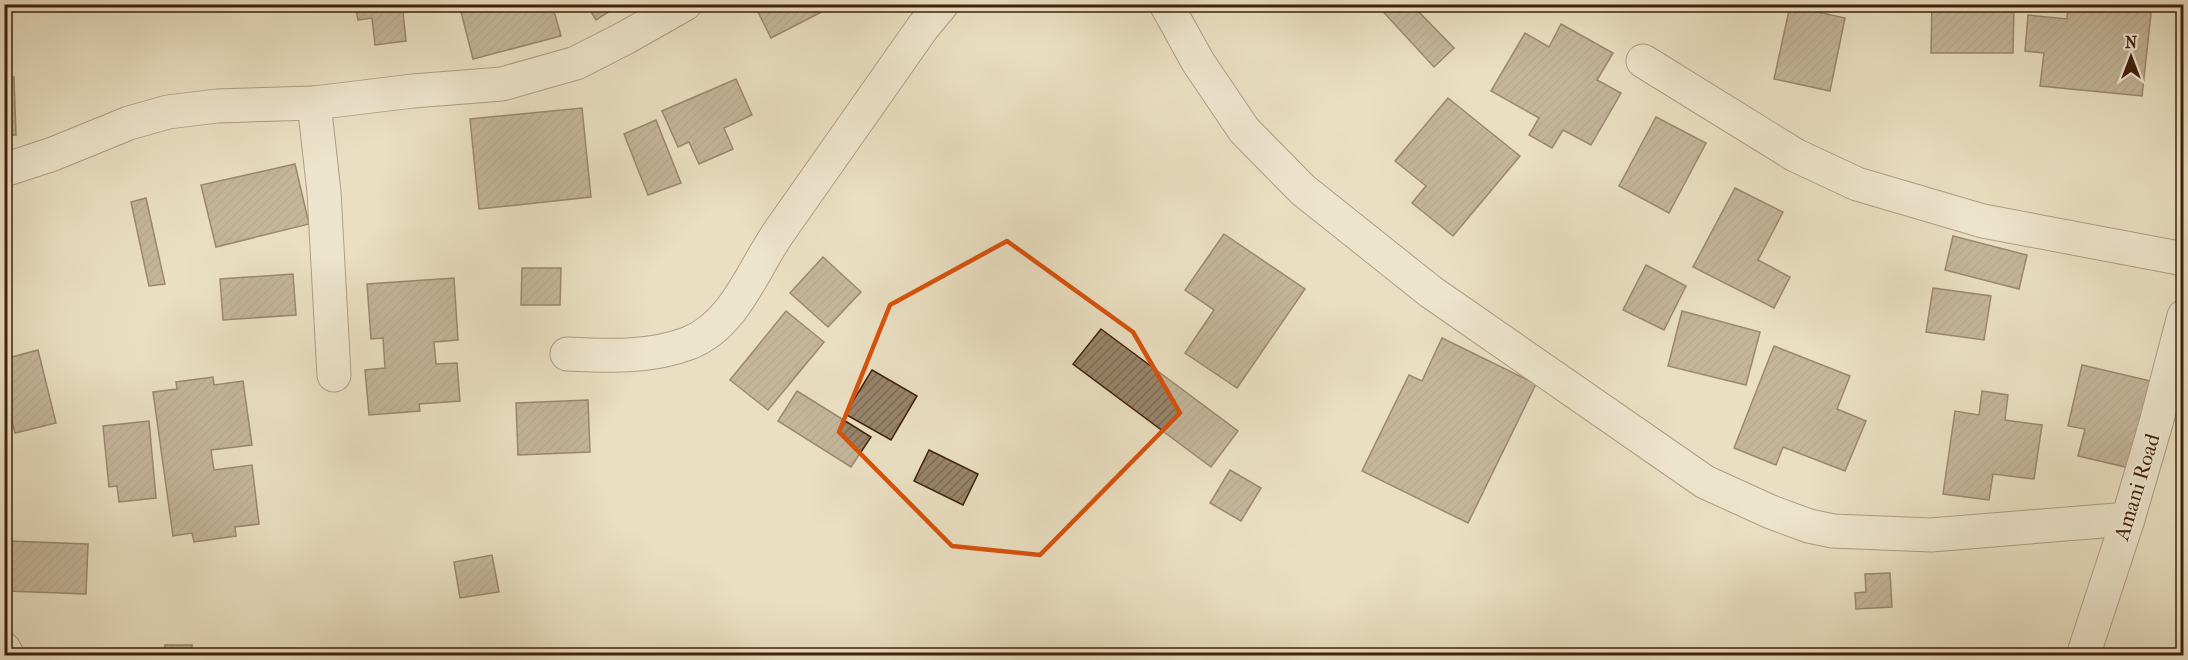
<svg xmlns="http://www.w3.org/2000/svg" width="2188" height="660" viewBox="0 0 2188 660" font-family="'IM FELL French Canon',serif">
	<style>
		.building { fill: url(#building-hatch); stroke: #3f210d; stroke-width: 1.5 }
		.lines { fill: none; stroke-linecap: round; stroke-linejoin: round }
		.minor-casing { stroke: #6a503a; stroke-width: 35 }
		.minor { stroke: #f1ead7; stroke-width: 33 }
		.marked { fill: none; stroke: #d7530c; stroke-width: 4.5; stroke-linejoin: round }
		.labels { text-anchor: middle; stroke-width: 4.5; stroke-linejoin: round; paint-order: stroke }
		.street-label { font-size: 21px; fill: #3f210d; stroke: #f1ead7 }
	</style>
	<defs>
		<pattern id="building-hatch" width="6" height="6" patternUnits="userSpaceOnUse" patternTransform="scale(1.5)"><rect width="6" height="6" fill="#98846b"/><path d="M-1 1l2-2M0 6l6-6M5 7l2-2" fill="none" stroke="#7d6c56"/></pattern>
	</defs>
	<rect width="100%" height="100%" fill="#eadfc2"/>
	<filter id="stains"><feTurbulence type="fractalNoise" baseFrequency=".00333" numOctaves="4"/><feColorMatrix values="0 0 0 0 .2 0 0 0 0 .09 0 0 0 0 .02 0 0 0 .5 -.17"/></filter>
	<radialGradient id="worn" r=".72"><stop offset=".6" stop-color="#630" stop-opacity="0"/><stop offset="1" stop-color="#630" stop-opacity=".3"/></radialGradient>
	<!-- building -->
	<g class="building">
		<path d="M355 4H439V7L403 12 406 41 375 45 372 18 358 20Z"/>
		<path d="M459 4H552L561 36 473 59Z"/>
		<path d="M586 4H621L596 20Z"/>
		<path d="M754 4H837L771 38Z"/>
		<path d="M1376 4H1427L1419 12 1454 48 1434 67Z"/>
		<path d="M1932 4H2014L2013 53H1931Z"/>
		<path d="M2068 4H2152L2142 96 2040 86 2044 53 2025 51 2028 15 2067 19Z"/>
		<path d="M1790 6 1845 18 1830 91 1774 79Z"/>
		<path d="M1561 24 1613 53 1597 80 1621 93 1591 145 1563 130 1552 148 1529 135 1539 118 1491 91 1525 33 1549 47Z"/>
		<path d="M4 77H14L16 135H4Z"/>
		<path d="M736 79 752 115 724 128 733 149 699 164 689 142 678 147 662 111Z"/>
		<path d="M1448 98 1520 156 1453 236 1412 203 1426 186 1395 161Z"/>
		<path d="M582 108 591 197 479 209 470 119Z"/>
		<path d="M1656 117 1706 143 1669 213 1619 186Z"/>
		<path d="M656 120 681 183 648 195 624 134Z"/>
		<path d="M295 164 309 224 216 247 201 185Z"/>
		<path d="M1735 188 1783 212 1758 260 1790 277 1774 308 1693 267Z"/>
		<path d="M146 198 165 284 149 286 131 202Z"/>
		<path d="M1224 234 1305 289 1237 388 1185 353 1214 310 1185 290Z"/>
		<path d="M1953 236 2027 255 2019 289 1945 270Z"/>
		<path d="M823 257 861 292 828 327 790 293Z"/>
		<path d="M1646 265 1686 286 1664 330 1623 310Z"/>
		<path d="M522 268H561L560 305H521Z"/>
		<path d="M293 274 296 315 223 320 220 279Z"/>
		<path d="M454 278 458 340 434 342 436 364 457 363 460 401 419 404 420 411 369 415 365 370 385 368 383 338 371 339 367 284Z"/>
		<path d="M1933 288 1991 296 1984 340 1926 332Z"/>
		<path d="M786 311 824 342 768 410 730 380Z"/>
		<path d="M1682 311 1760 332 1746 385 1668 366Z"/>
		<path d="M1101 329 1238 431 1211 467 1073 364Z"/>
		<path d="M1442 338 1536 384 1468 523 1362 471 1409 375 1422 381Z"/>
		<path d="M1774 346 1850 376 1837 409 1866 421 1845 471 1783 447 1776 465 1734 448Z"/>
		<path d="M38 350 56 423 15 433 4 391V359Z"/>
		<path d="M2082 365 2155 382 2134 469 2078 456 2085 429 2068 426Z"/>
		<path d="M872 370 917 396 891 440 845 414Z"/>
		<path d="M213 377 214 385 243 381 252 445 211 450 214 470 252 465 259 524 235 527 236 536 194 542 192 533 173 536 153 392 177 389 176 382Z"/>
		<path d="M797 391 871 437 851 467 778 421Z"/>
		<path d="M1982 391 2008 395 2005 420 2042 425 2034 479 1993 474 1989 500 1943 494 1955 411 1979 415Z"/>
		<path d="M588 400 590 452 518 455 516 403Z"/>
		<path d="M149 421 156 498 119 502 117 486 109 487 103 426Z"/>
		<path d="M929 450 978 474 963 505 914 481Z"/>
		<path d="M1230 470 1261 488 1241 521 1210 503Z"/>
		<path d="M9 541 88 544 86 594 7 591Z"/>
		<path d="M492 555 499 592 460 598 454 562Z"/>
		<path d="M1890 573 1892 607 1856 609 1855 593 1866 592 1865 574Z"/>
		<rect x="165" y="645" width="27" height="11"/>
	</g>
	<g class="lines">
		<defs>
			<g id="minor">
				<path d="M1166 4 1198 62 1244 130 1303 190 1431 292 1705 482 1771 512 1809 526 1833 531 1931 535 2128 519"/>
				<path d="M1643 61 1795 155 1857 184 1983 221 2184 259"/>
				<path d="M314 103 324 192 334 375"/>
				<path d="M4 170 53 154 129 123 168 112 217 106 314 103 413 91 502 84 576 63 625 38 685 4"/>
				<path d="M567 354C607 356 651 358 689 343 735 325 753 269 779 232 827 164 875 95 923 27L942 4"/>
				<path d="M4 649 8 656"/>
				<path d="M2083 656 2128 519 2156 423 2184 316"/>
			</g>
		</defs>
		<!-- minor casing -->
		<use href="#minor" class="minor-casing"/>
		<!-- minor -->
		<use href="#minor" class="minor"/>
	</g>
	<!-- marked area -->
	<path d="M0 0H2188V660H0ZM1007 241 1133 332 1180 413 1040 555 952 546 839 432 890 305Z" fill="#eadfc2" fill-opacity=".55" fill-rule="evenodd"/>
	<path class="marked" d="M1007 241 1133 332 1180 413 1040 555 952 546 839 432 890 305Z"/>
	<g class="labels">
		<!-- street labels -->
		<g class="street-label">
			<text transform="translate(2137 487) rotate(-73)" y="7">Amani Road</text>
		</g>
	</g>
	<!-- margin -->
	<rect width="2188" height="660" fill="none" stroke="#eadfc2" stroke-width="24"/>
	<rect x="6" y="6" width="2176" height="648" fill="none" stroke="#3f210d" stroke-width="3"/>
	<rect x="12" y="12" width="2164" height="636" fill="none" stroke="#3f210d" stroke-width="1.5"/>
	<!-- north arrow -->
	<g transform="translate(2131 57)" stroke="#f1ead7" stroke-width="4.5" paint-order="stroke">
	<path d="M0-4.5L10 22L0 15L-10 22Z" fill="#3f210d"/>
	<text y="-9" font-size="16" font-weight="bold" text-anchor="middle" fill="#3f210d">N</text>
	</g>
	<rect width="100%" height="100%" filter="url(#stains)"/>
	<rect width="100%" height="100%" fill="url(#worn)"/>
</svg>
